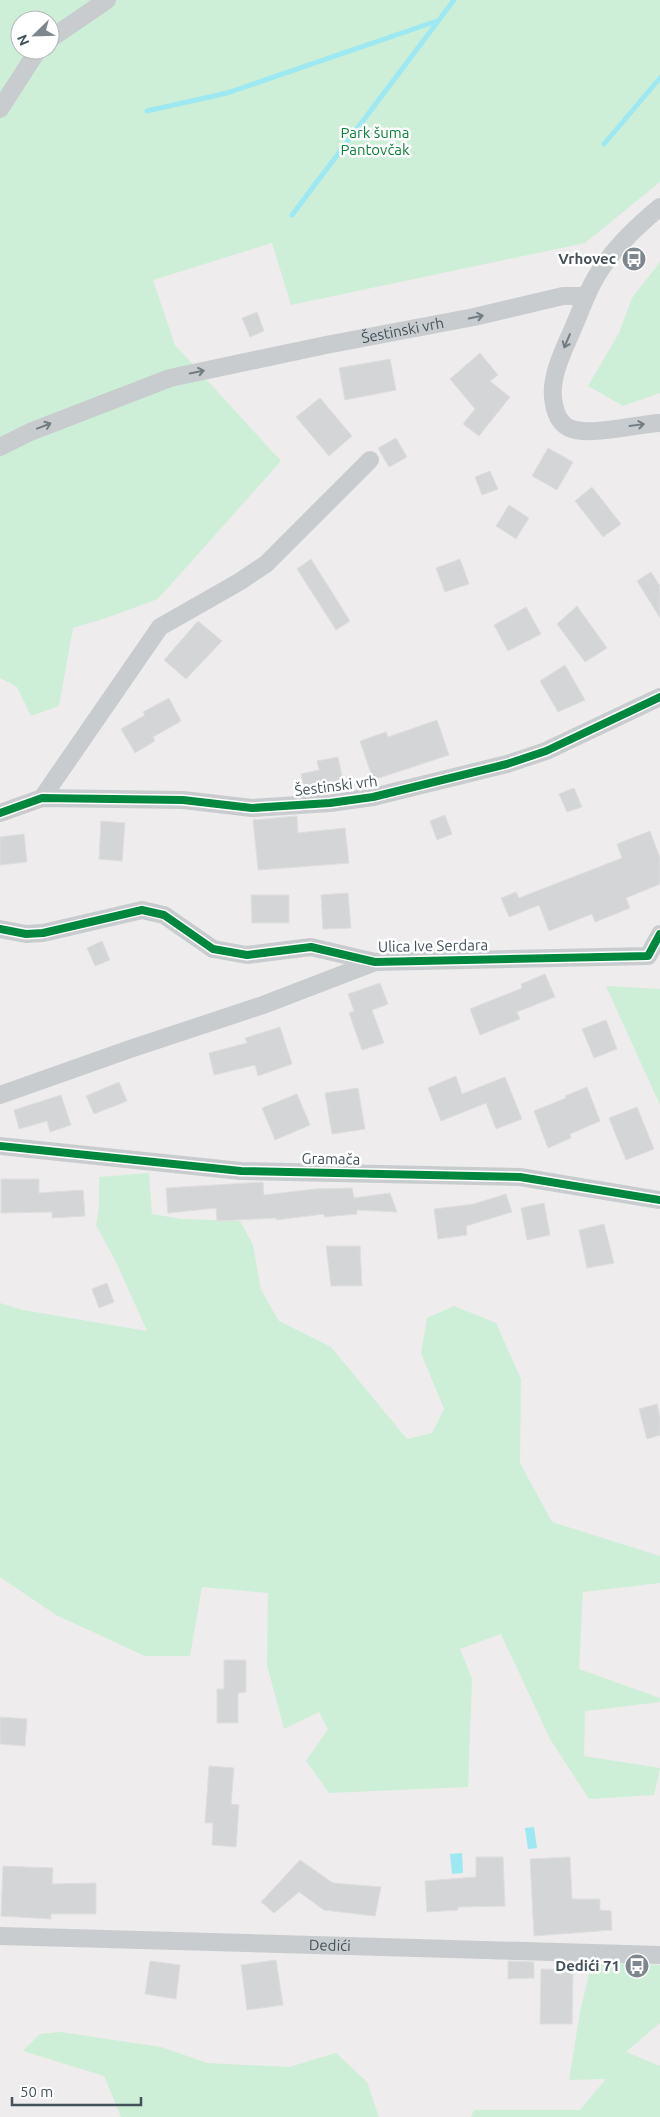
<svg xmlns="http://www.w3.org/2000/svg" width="660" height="2117" viewBox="0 0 660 2117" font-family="Ubuntu,sans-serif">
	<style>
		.green { fill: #ceefd7; fill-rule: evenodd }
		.water { fill: #9ee8f2 }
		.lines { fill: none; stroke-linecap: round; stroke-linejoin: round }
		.stream { stroke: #9ee8f2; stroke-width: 5 }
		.building { fill: #d4d5d7; stroke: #dfdedf }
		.minor { stroke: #c8ccce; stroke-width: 18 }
		.cycleway-casing { stroke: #fff; stroke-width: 11 }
		.cycleway { stroke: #00873e; stroke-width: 8 }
		.oneway { stroke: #717c83 }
		.labels { text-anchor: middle; stroke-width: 5; stroke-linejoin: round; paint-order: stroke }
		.park-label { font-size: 15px; fill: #0d813c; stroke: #fff }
		.poi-label { font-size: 15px; font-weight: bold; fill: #42515a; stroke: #fff; text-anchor: end }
		.street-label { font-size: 15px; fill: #42515a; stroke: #fff }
	</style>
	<rect width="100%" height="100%" fill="#eeecec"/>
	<!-- green -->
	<g class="green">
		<path d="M0 0H660V182L585 243 291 305 272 243 153 280 175 345 281 461 158 599 106 618 73 628 59 706 31 716 17 687 0 678ZM20 20H50V50H20Z"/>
		<path d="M660 262V393L623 406 588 386 619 333 632 298Z"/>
		<path d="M606 986 660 989V1105Z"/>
		<path d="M149 1173 152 1214 182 1219 240 1221 253 1245 261 1290 279 1321 331 1347 407 1439 432 1433 444 1409 421 1353 427 1318 454 1306 496 1323 521 1379 520 1463 552 1522 660 1556V1583L583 1592 579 1669 660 1698V1702L585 1711 584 1756 660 1768 654 1795 589 1799 550 1739 501 1634 460 1649 472 1679 468 1787 329 1793 306 1761 328 1729 319 1712 284 1729 267 1665 268 1593 202 1587 190 1656H145L56 1615 0 1577V1303L23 1310 147 1331 116 1262 96 1225 99 1207V1177Z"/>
		<path d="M592 1962 660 1965V2023L626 2052 660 2066V2117H471L474 2110H580L606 2079 569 2080 580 2012Z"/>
		<path d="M60 2032 161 2047 207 2063 289 2067 336 2053 367 2082 379 2117H121L104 2076 23 2051 40 2034Z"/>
	</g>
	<!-- water -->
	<g class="water">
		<path d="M534 1827 537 1848 528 1849 525 1828Z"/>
		<path d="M462 1853 463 1873 452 1874 450 1854Z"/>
	</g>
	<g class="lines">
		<!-- stream -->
		<g class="stream">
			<path d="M147 111 227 93 437 21"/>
			<path d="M604 144 660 78"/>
			<path d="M292 215 454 0"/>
		</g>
	</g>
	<!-- building -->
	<g class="building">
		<path d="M257 312 264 331 250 337 242 318Z"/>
		<path d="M480 353 498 375 490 381 510 397 479 436 463 424 475 409 450 379Z"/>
		<path d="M390 359 396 390 345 400 339 368Z"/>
		<path d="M320 398 352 436 329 456 296 417Z"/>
		<path d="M396 438 407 457 389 467 378 448Z"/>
		<path d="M548 448 573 462 557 490 532 476Z"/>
		<path d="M490 471 498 489 482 495 475 477Z"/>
		<path d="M592 487 621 524 603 537 575 501Z"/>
		<path d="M509 505 529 518 516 539 496 526Z"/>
		<path d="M311 559 350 621 336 630 297 569Z"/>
		<path d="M460 559 469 584 445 592 436 568Z"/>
		<path d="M651 572 660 586V618L637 581Z"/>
		<path d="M577 606 607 648 585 662 557 624Z"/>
		<path d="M526 607 541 634 508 651 494 625Z"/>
		<path d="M198 621 222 641 186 679 164 660Z"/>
		<path d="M565 665 585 700 558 712 540 681Z"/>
		<path d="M169 698 181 721 153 737 155 741 135 753 121 729 145 715 143 712Z"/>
		<path d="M437 720 449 755 373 780 360 741 386 732 388 737Z"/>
		<path d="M338 757 343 781 304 789 301 774 319 770 317 761Z"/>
		<path d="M574 788 582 807 567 812 559 794Z"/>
		<path d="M445 815 452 834 437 840 430 821Z"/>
		<path d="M297 816 298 833 345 828 349 863 258 870 253 820Z"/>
		<path d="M101 821 125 823 122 861 99 859Z"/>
		<path d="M650 831 660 858V884L626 898 630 908 595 922 592 914 549 931 539 905 509 917 501 898 516 892 519 898 622 858 617 844Z"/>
		<path d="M24 834 27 862 0 865V837Z"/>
		<path d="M348 893 351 928 323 929 321 895Z"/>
		<path d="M251 895H289V923H252Z"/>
		<path d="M102 941 110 960 95 966 87 948Z"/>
		<path d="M545 974 555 997 517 1012 520 1019 480 1035 470 1009 522 988 521 984Z"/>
		<path d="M380 983 388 1004 372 1010 384 1043 362 1050 349 1013 354 1011 348 994Z"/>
		<path d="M606 1020 617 1049 594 1058 582 1029Z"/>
		<path d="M280 1027 292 1064 258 1076 255 1065 214 1075 209 1053 247 1043 245 1038Z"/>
		<path d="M456 1076 462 1094 505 1077 522 1119 496 1129 486 1103 441 1121 428 1088Z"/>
		<path d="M119 1082 127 1101 94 1114 86 1096Z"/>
		<path d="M587 1087 600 1121 570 1134 571 1138 548 1148 534 1111 566 1098 565 1096Z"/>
		<path d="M358 1088 365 1129 332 1134 325 1093Z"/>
		<path d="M297 1094 310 1125 275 1140 262 1108Z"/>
		<path d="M61 1095 71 1125 50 1132 47 1121 19 1129 14 1110Z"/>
		<path d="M637 1107 654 1149 626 1160 609 1118Z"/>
		<path d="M1 1179H39V1193L83 1190 85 1216 52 1218V1212L1 1213Z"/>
		<path d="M263 1182 264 1195 315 1189 352 1188 354 1198 390 1193 397 1212 357 1210V1214L324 1217V1214L276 1220V1218L217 1221 216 1208 168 1213 166 1188Z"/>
		<path d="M506 1194 512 1212 466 1226 467 1235 438 1239 434 1209 474 1204Z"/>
		<path d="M544 1203 550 1235 527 1240 521 1208Z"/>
		<path d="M604 1224 614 1263 587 1268 579 1230Z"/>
		<path d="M326 1246H360L362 1286H331Z"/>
		<path d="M107 1283 114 1302 99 1308 92 1289Z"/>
		<path d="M657 1404 660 1417V1435L647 1439 639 1409Z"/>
		<path d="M224 1660H246V1692L238 1693V1723H217V1689H224Z"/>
		<path d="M0 1717 27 1719 25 1746 0 1744Z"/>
		<path d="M209 1766 234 1768 231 1804 239 1805 236 1847 212 1845 213 1823H205Z"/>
		<path d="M476 1857H503L505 1906 458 1907V1910L427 1912 425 1881 476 1877Z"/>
		<path d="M570 1857 572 1899H600V1910L611 1911 612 1930 534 1936 530 1859Z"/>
		<path d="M300 1860 333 1883 381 1887 375 1916 324 1910 299 1892 274 1913 261 1902Z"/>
		<path d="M3 1866 53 1868 52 1884 96 1883V1914H51V1919L1 1916Z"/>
		<path d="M276 1960 283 2005 247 2010 241 1965Z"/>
		<path d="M150 1961 180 1965 176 1999 145 1994Z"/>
		<path d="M508 1961 534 1962V1978L508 1979Z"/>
		<path d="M541 1969 573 1970 572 2024H540Z"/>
	</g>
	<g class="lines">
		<!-- minor -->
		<g class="minor">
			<path d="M50 39 107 0"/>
			<path d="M0 109 38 50"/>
			<path d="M660 207C637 226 611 251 596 277 587 292 581 310 574 326 567 343 557 361 554 380 551 394 553 420 569 428 589 437 637 424 660 423"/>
			<path id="s1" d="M0 447 30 432 170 378 326 345 474 317 563 296H586"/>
			<path d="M42 798 160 627 239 582 266 564 370 460"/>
			<path d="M0 813 42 798 183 800 252 808 330 803 373 797 507 764 546 751 660 697"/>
			<path d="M0 929 26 934 43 933 142 910 164 915 213 949 247 955 311 947 375 962 648 956 660 934"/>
			<path d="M0 1095 130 1049 263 1005 375 962"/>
			<path d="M0 1146 241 1171 520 1177 660 1200"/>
			<path id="s2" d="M0 1936 660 1955"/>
		</g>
		<defs>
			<g id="cycleway">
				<path d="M0 813 42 798 183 800 252 808 330 803 373 797 507 764 546 751 660 697"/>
				<path d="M0 929 26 934 43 933 142 910 164 915 213 949 247 955 311 947 375 962 648 956 660 934"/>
				<path d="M0 1146 241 1171 520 1177 660 1200"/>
			</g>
		</defs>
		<!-- cycleway casing -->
		<use href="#cycleway" class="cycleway-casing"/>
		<!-- cycleway -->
		<use href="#cycleway" class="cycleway"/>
	</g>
	<!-- one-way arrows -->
	<defs><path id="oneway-shaft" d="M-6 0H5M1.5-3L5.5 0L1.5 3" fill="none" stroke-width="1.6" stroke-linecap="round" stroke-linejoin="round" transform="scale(1.25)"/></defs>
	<g class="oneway">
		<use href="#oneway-shaft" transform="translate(476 317) rotate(-12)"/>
		<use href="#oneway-shaft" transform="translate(567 341) rotate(113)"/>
		<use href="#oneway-shaft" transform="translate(197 372) rotate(-12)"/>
		<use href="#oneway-shaft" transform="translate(637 425) rotate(-8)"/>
		<use href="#oneway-shaft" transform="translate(44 426) rotate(-21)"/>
	</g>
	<!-- icons -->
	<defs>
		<symbol id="bus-disc" viewBox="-11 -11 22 22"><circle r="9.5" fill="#7e878d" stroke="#fff"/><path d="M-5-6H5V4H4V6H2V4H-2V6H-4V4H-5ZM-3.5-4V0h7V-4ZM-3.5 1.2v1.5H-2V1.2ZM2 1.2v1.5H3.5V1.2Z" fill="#fff"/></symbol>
	</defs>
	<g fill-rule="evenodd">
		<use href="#bus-disc" x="620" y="245" width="28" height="28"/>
		<use href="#bus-disc" x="623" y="1952" width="28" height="28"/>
	</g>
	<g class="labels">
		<!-- park labels -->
		<g class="park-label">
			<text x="375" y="138">Park šuma<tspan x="375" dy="17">Pantovčak</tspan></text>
		</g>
		<!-- poi labels -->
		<g class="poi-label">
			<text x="616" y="264">Vrhovec</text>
			<text x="620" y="1971">Dedići 71</text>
		</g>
		<!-- street labels -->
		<g class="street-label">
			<text dy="5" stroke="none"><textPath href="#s1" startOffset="421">Šestinski vrh</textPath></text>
			<text transform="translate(336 786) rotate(-7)" y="5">Šestinski vrh</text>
			<text transform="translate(433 946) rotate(-1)" y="5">Ulica Ive Serdara</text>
			<text transform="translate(331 1159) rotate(1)" y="5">Gramača</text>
			<text dy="5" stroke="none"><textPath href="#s2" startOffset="330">Dedići</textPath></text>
		</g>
	</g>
	<!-- north arrow -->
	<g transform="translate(35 35) rotate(247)"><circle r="24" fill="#ffffff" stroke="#b3b9bd"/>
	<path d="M0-4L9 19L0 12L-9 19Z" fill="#7e878d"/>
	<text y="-8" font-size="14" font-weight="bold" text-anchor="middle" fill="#42515a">N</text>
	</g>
	<!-- scale -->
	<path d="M12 2097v8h129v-8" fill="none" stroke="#42515a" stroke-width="2.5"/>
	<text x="20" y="2097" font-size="15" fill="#42515a" stroke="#ffffff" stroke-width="4" paint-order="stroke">50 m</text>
</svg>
